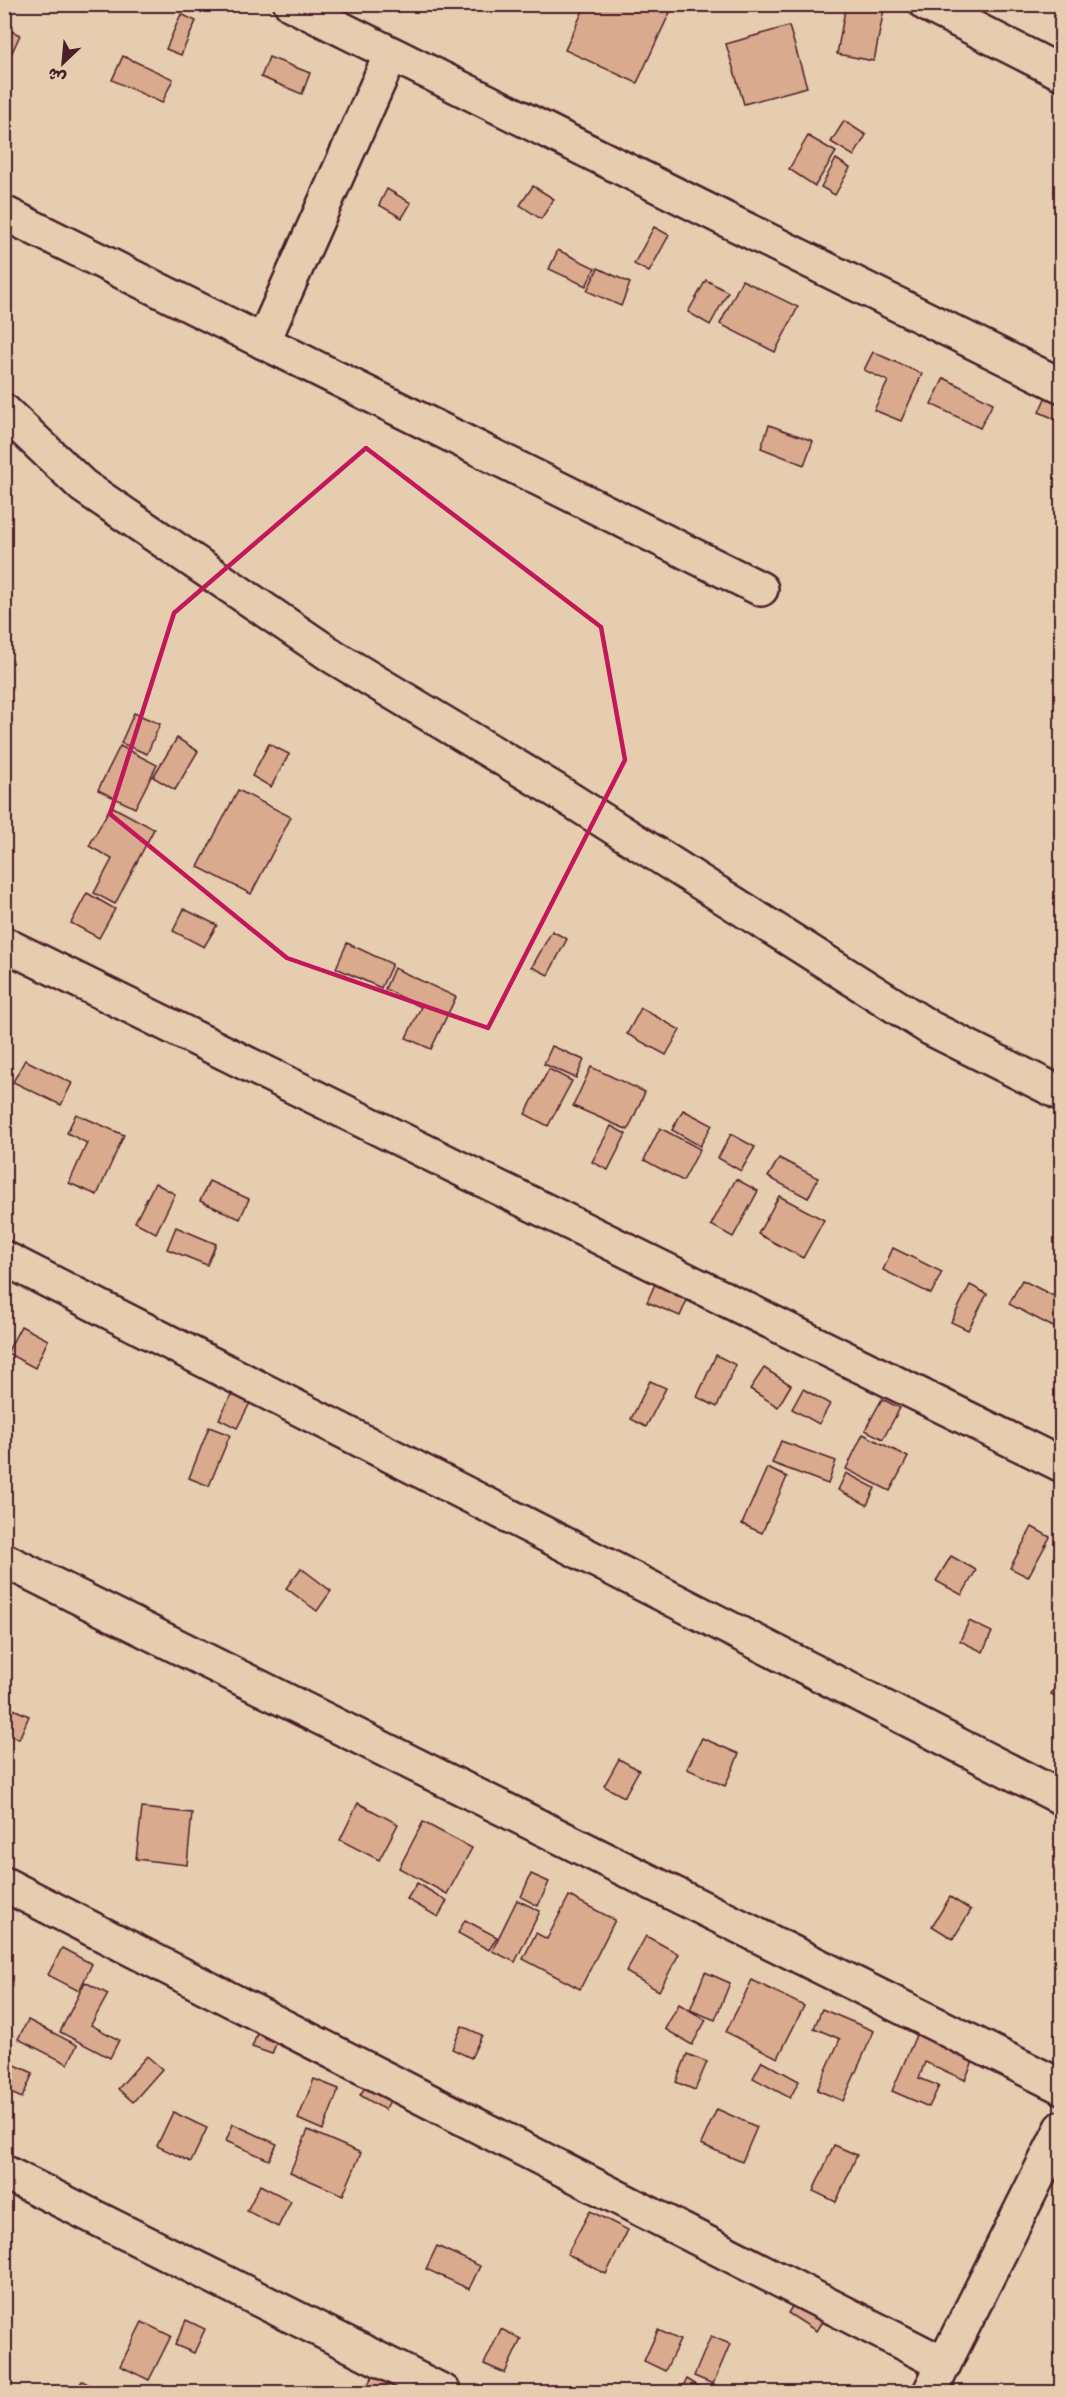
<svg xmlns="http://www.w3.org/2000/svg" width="1066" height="2397" viewBox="0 0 1066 2397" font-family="'Balsamiq Sans','Playpen Sans Arabic',sans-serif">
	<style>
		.building { fill: #d9aa8d; stroke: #4a1f2b; stroke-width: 1.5 }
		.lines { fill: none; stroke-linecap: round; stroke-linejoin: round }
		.street-casing { stroke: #4a1f2b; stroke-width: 38 }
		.secondary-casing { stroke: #4a1f2b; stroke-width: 38 }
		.street { stroke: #e7cdaf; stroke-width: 33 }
		.secondary { stroke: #e7cdaf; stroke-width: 33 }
		.marked { fill: none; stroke: #c2185b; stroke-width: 4.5; stroke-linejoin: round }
	</style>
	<rect width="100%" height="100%" fill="#e7cdaf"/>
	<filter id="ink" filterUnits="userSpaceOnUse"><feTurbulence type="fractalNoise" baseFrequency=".0167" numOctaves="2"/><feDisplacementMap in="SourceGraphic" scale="12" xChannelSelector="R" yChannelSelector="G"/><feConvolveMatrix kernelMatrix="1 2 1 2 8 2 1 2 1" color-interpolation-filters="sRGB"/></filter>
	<g filter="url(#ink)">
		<!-- building -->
		<g class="building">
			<path d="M586 4H659L671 10 637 83 565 50Z"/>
			<path d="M846 4H885L874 61 837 54Z"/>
			<path d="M181 14 196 21 181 55 166 49Z"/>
			<path d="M789 26 807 87 744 104 726 44Z"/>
			<path d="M4 28 20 35 4 70Z"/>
			<path d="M123 56 173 79 162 103 112 80Z"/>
			<path d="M269 57 310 73 302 94 261 77Z"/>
			<path d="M844 121 866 135 854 156 831 142Z"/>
			<path d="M808 136 836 152 815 186 789 169Z"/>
			<path d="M836 159 850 168 835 195 821 187Z"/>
			<path d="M533 186 554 199 541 219 520 205Z"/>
			<path d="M387 189 411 203 402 218 379 205Z"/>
			<path d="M654 227 669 235 649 272 634 264Z"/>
			<path d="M558 250 595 268 586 286 549 269Z"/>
			<path d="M598 268 630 283 621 306 587 291Z"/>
			<path d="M706 280 728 292 710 325 688 312Z"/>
			<path d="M742 280 798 307 775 352 720 324Z"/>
			<path d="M873 352 922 374 901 421 874 410 888 381 864 370Z"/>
			<path d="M944 378 993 403 980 428 931 404Z"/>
			<path d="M1047 394 1062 400V422L1039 412Z"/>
			<path d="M769 425 813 441 804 465 761 448Z"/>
			<path d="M134 713 160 724 147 754 121 743Z"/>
			<path d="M177 738 198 751 175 790 153 777Z"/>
			<path d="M269 744 289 754 271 787 252 776Z"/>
			<path d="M120 746 157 765 135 808 98 790Z"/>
			<path d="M238 790 291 817 251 894 198 867Z"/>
			<path d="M111 806 154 829 115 904 94 893 112 859 89 846Z"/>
			<path d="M87 893 115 909 99 938 71 923Z"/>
			<path d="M184 909 217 925 204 947 173 931Z"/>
			<path d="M552 931 567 939 548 975 532 967Z"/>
			<path d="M347 943 392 964 381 988 336 968Z"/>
			<path d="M394 968 456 997 431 1049 406 1038 421 1007 385 989Z"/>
			<path d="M641 1008 680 1030 666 1055 627 1034Z"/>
			<path d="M552 1046 584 1060 576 1078 544 1064Z"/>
			<path d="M25 1060 72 1083 61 1105 13 1082Z"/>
			<path d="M591 1067 645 1092 628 1130 573 1106Z"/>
			<path d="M549 1069 572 1081 548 1126 525 1114Z"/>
			<path d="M683 1110 712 1125 700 1146 672 1130Z"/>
			<path d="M76 1114 124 1135 97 1195 69 1183 87 1143 67 1133Z"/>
			<path d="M611 1126 626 1134 608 1170 592 1162Z"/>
			<path d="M660 1128 700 1149 683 1181 644 1160Z"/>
			<path d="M731 1134 755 1147 741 1171 718 1158Z"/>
			<path d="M779 1158 818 1178 808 1198 768 1177Z"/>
			<path d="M736 1179 758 1191 733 1237 711 1225Z"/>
			<path d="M209 1181 249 1199 240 1219 200 1201Z"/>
			<path d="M155 1183 175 1194 156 1233 135 1222Z"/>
			<path d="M779 1196 824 1220 803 1258 758 1234Z"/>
			<path d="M176 1227 216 1244 207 1265 167 1249Z"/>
			<path d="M893 1248 942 1272 931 1294 883 1270Z"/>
			<path d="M1022 1280 1062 1300V1321L1057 1329 1009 1304Z"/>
			<path d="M655 1284 688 1298 680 1316 647 1302Z"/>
			<path d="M970 1285 987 1294 968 1330 951 1322Z"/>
			<path d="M21 1326 48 1340 35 1368 7 1353Z"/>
			<path d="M716 1355 736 1365 717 1407 697 1397Z"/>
			<path d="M764 1368 791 1385 778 1407 750 1389Z"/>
			<path d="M650 1381 666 1388 646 1427 631 1419Z"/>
			<path d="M803 1389 830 1404 819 1424 792 1409Z"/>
			<path d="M233 1391 251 1401 237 1428 219 1419Z"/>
			<path d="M882 1399 900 1408 883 1439 865 1430Z"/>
			<path d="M209 1427 230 1435 209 1486 189 1478Z"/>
			<path d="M863 1434 908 1457 890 1491 846 1469Z"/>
			<path d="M781 1441 836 1461 828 1484 772 1463Z"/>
			<path d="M767 1468 787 1477 762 1533 742 1524Z"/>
			<path d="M846 1473 875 1488 867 1505 838 1490Z"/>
			<path d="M1032 1527 1050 1537 1028 1577 1010 1568Z"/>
			<path d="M951 1556 976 1570 962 1595 936 1581Z"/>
			<path d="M301 1568 331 1591 317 1611 286 1588Z"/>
			<path d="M969 1621 992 1632 983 1652 960 1641Z"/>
			<path d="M1062 1675V1700L1051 1694Z"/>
			<path d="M4 1705 29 1716 19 1739 4 1733Z"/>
			<path d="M702 1738 739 1754 725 1786 687 1769Z"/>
			<path d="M619 1759 639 1770 624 1797 604 1786Z"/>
			<path d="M358 1803 398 1824 379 1860 340 1840Z"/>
			<path d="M142 1808 192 1813 187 1865 136 1859Z"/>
			<path d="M423 1822 472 1848 447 1894 399 1868Z"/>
			<path d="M531 1874 549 1882 538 1906 521 1897Z"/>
			<path d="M417 1883 447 1901 438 1917 407 1899Z"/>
			<path d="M569 1896 615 1920 580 1989 523 1959 536 1933 547 1939Z"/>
			<path d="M950 1897 971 1910 953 1939 932 1926Z"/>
			<path d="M517 1900 540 1911 515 1962 492 1951Z"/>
			<path d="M465 1920 497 1937 489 1950 458 1933Z"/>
			<path d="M646 1936 679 1954 659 1991 626 1972Z"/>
			<path d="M62 1948 92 1964 79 1991 48 1975Z"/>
			<path d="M705 1972 730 1983 715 2020 690 2010Z"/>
			<path d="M752 1980 804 2006 778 2058 726 2032Z"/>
			<path d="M85 1982 108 1994 91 2025 119 2040 110 2058 60 2032Z"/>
			<path d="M679 2004 706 2020 692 2045 665 2029Z"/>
			<path d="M822 2009 874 2031 843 2101 817 2090 840 2039 814 2028Z"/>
			<path d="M263 2019 283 2026 272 2054 252 2047Z"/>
			<path d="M28 2020 77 2045 68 2064 18 2039Z"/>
			<path d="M462 2026 482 2035 471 2058 452 2049Z"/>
			<path d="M920 2026 977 2052 965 2080 925 2062 919 2078 939 2086 929 2107 892 2091Z"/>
			<path d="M687 2054 707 2062 695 2090 676 2082Z"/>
			<path d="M147 2056 162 2069 133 2102 118 2089Z"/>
			<path d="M762 2061 799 2081 790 2098 753 2078Z"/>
			<path d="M13 2064 33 2073 22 2098 4 2090V2083Z"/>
			<path d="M375 2072 398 2086 385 2110 360 2095Z"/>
			<path d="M314 2079 339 2089 323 2130 298 2119Z"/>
			<path d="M717 2109 757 2127 742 2162 701 2144Z"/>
			<path d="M173 2112 207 2128 191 2162 157 2146Z"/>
			<path d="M233 2124 277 2144 269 2160 226 2141Z"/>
			<path d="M308 2130 361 2153 343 2195 290 2172Z"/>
			<path d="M834 2145 857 2155 836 2202 813 2191Z"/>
			<path d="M260 2185 291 2201 278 2227 247 2211Z"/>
			<path d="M590 2211 628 2230 606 2274 567 2254Z"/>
			<path d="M437 2246 480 2266 469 2289 426 2269Z"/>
			<path d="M802 2290 831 2308 816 2331 788 2313Z"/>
			<path d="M186 2320 205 2329 194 2353 175 2345Z"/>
			<path d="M142 2322 171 2336 149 2380 120 2366Z"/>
			<path d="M501 2329 521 2339 505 2373 484 2364Z"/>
			<path d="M658 2330 680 2340 665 2371 644 2361Z"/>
			<path d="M711 2336 730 2344 713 2384 694 2376Z"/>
			<path d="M376 2371 392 2380 385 2392H363Z"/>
			<path d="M687 2379 708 2392H679Z"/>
			<path d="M82 2381 104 2392H75Z"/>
		</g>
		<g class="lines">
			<defs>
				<g id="street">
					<path d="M291 4 1062 386"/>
					<path d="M4 213 761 589"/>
					<path d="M263 342 391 54"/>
					<path d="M4 411 83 486 334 657 555 790 930 1028 1062 1094"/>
					<path d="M4 944 1062 1465"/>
					<path d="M4 1258 1062 1798"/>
					<path d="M4 1560 1062 2087"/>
					<path d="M4 1884 944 2364"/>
					<path d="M4 2172 444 2392"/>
				</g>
				<g id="secondary">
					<path d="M926 4 1062 73"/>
					<path d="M930 2392 1062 2128"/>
				</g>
			</defs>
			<!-- street casing -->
			<use href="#street" class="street-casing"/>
			<!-- secondary casing -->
			<use href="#secondary" class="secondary-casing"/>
			<!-- street -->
			<use href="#street" class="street"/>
			<!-- secondary -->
			<use href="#secondary" class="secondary"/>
		</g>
	</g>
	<!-- marked area -->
	<path class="marked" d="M366 448 601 627 625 760 488 1028 287 958 110 814 174 613Z"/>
	<!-- margin -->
	<rect width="1066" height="2397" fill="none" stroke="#e7cdaf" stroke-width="24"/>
	<rect x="12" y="12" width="1042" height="2373" fill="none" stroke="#4a1f2b" stroke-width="2" filter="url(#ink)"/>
	<!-- north arrow -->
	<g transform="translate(63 63) rotate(206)" stroke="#e7cdaf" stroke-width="4.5" paint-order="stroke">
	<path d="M0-4.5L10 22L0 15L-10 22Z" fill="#4a1f2b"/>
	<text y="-9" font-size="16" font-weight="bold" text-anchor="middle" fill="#4a1f2b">ش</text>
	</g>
</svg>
